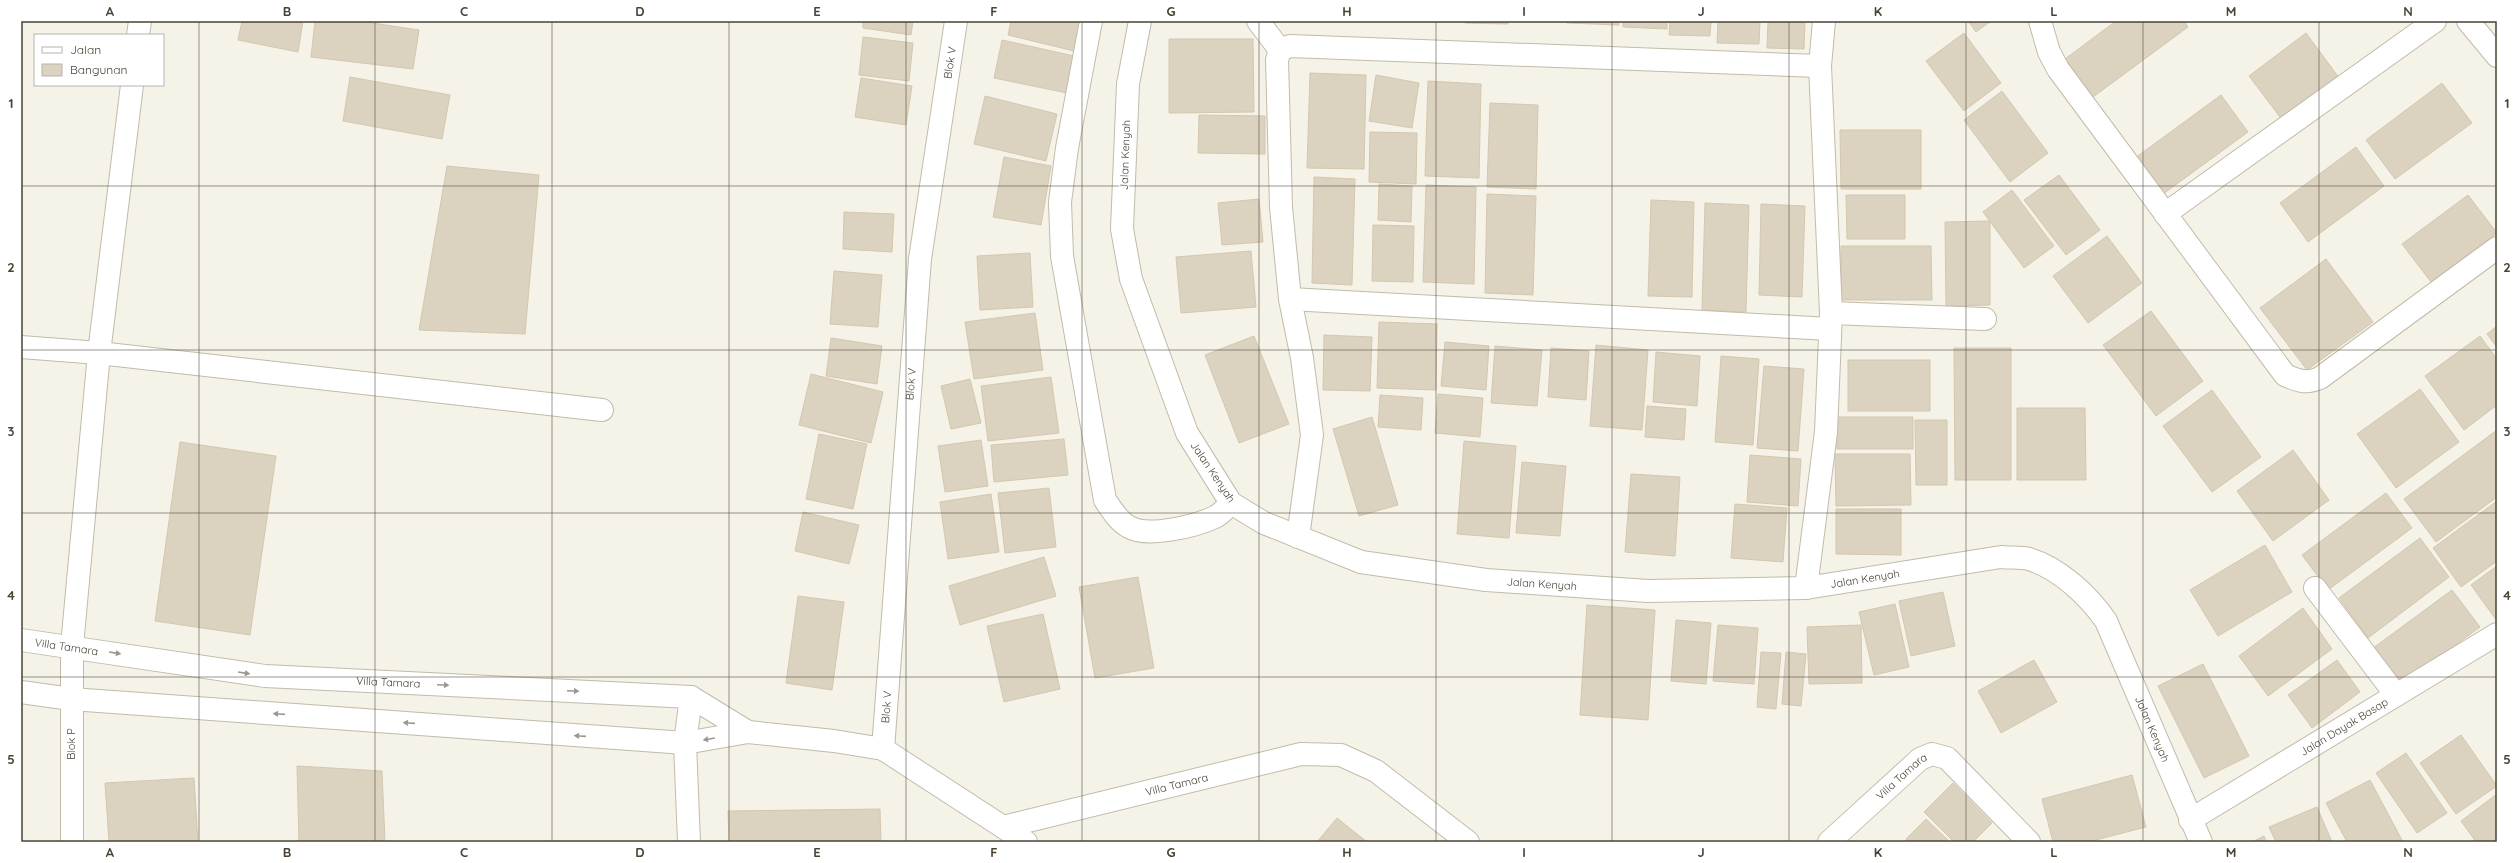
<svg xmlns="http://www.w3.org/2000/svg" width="2518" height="863" viewBox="0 0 2518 863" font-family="Quicksand,sans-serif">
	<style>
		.building { fill: #dbd2bf; stroke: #d4c7af }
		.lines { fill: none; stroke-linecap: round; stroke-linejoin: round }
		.minor-casing { stroke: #c2bbaa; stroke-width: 24 }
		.minor { stroke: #fff; stroke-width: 22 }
		.oneway { fill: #9b9890 }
		.grid { fill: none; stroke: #4a4336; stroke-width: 1; stroke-opacity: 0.55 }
		.labels { text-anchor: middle; stroke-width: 3; stroke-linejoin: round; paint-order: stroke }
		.street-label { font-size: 11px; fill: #4a4336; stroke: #fff }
		.neatline { fill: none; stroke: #4a4336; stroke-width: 1.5 }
		.grid-label { font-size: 13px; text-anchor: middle; font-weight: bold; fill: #4a4336 }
	</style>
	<rect width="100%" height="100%" fill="#f5f2e8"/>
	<!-- building -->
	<g class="building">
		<path d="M242 21H303L298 52 238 40Z"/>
		<path d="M315 21H359L419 30 413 69 311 57Z"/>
		<path d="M863 21H913L911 35 863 28Z"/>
		<path d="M1011 21H1083L1078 52 1008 35Z"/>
		<path d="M1465 21H1508V24L1465 23Z"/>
		<path d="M1567 21H1619V25L1567 23Z"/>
		<path d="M1623 21H1667V29L1623 27Z"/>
		<path d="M1670 21H1711L1710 36 1669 35Z"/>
		<path d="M1718 21H1760L1759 44 1717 43Z"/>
		<path d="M1768 21H1805L1804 49 1767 48Z"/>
		<path d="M1968 21H1991L1976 32Z"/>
		<path d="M2116 21H2184L2188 27 2093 97 2065 59Z"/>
		<path d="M1964 33 2001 83 1964 111 1926 61Z"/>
		<path d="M2306 33 2340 79 2283 121 2249 76Z"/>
		<path d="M863 37 913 43 909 81 859 75Z"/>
		<path d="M1169 39H1253L1254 112 1169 113Z"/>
		<path d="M1002 40 1074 56 1067 93 994 78Z"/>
		<path d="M1310 73 1366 75 1364 169 1307 168Z"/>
		<path d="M1376 75 1419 83 1412 128 1369 121Z"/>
		<path d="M350 77 450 95 442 139 343 121Z"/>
		<path d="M861 78 912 86 906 125 855 117Z"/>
		<path d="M1428 81 1481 84 1479 178 1425 176Z"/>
		<path d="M2442 83 2472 123 2395 179 2366 140Z"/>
		<path d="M2002 91 2048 153 2010 182 1964 120Z"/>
		<path d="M2221 95 2248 132 2163 194 2135 158Z"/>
		<path d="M985 96 1057 114 1046 161 974 144Z"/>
		<path d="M1490 103 1538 105 1536 189 1487 187Z"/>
		<path d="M1199 115 1265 116V154L1198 153Z"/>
		<path d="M1840 130H1921V189H1841Z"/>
		<path d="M1370 132 1417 133 1416 184 1369 182Z"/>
		<path d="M2356 147 2384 186 2308 242 2280 203Z"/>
		<path d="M1004 157 1051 166 1041 225 993 217Z"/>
		<path d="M447 166 539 175 525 334 419 330Z"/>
		<path d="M2059 175 2100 230 2066 255 2024 200Z"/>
		<path d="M1314 177 1355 179 1352 285 1312 283Z"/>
		<path d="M1379 184 1412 186 1411 222 1378 220Z"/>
		<path d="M1426 185 1476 187 1474 284 1423 282Z"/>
		<path d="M2012 190 2054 246 2024 268 1983 212Z"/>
		<path d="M1487 194 1536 196 1533 295 1485 293Z"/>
		<path d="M1846 195H1905V239H1847Z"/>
		<path d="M2468 195 2497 233 2431 282 2402 244Z"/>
		<path d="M1259 199 1263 242 1222 245 1218 203Z"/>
		<path d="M1651 200 1694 202 1692 297 1648 296Z"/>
		<path d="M1705 203 1749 205 1746 312 1702 310Z"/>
		<path d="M1761 204 1805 206 1802 297 1759 295Z"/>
		<path d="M844 212 894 214 892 252 843 249Z"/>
		<path d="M1990 221V305L1946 306 1945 222Z"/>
		<path d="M1373 225 1414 226 1413 282 1372 281Z"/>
		<path d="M2107 236 2142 283 2088 323 2053 276Z"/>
		<path d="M1841 246H1931L1932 300H1841Z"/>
		<path d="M1251 251 1256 307 1181 313 1176 257Z"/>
		<path d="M1030 253 1033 307 980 310 977 256Z"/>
		<path d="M2326 259 2373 322 2307 370 2260 308Z"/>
		<path d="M834 271 882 275 878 327 830 324Z"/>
		<path d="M2151 311 2203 381 2156 416 2103 345Z"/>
		<path d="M1035 313 1043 370 974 379 965 322Z"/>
		<path d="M1379 322 1437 324 1436 390 1377 388Z"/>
		<path d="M2497 326V347L2487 334Z"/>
		<path d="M1324 335 1372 337 1370 391 1323 390Z"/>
		<path d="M1254 336 1289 424 1239 443 1205 355Z"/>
		<path d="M2480 336 2497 359V405L2464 430 2425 376Z"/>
		<path d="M831 338 882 346 877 384 826 376Z"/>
		<path d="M1445 342 1489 346 1486 390 1441 386Z"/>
		<path d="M1596 345 1648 350 1642 430 1590 426Z"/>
		<path d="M1495 346 1542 350 1537 406 1491 403Z"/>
		<path d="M1551 348 1589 351 1586 400 1548 397Z"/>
		<path d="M1954 348H2011V480H1955Z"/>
		<path d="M1656 352 1700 356 1697 406 1653 402Z"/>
		<path d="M1721 356 1759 359 1753 445 1715 442Z"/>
		<rect x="1848" y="360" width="82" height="51"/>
		<path d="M1764 366 1804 369 1798 451 1757 448Z"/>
		<path d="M811 374 883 392 871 443 799 425Z"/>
		<path d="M1051 377 1059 433 988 441 981 386Z"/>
		<path d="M970 379 981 423 951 429 941 386Z"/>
		<path d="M2420 389 2459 442 2396 488 2357 434Z"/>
		<path d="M2212 390 2261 457 2212 492 2163 426Z"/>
		<path d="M1438 394 1483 398 1480 437 1435 433Z"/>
		<path d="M1380 395 1423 398 1421 430 1378 427Z"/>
		<path d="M1647 406 1686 409 1684 440 1645 437Z"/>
		<path d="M2017 408H2085L2086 480H2017Z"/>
		<path d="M1372 417 1398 505 1359 516 1333 429Z"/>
		<path d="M1836 417H1913V449H1837Z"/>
		<path d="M1915 420H1947V485H1916Z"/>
		<path d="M2497 430V497L2436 542 2404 499Z"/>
		<path d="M819 434 867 444 853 509 806 499Z"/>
		<path d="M1064 439 1068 475 994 482 991 445Z"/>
		<path d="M981 440 988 486 945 492 938 446Z"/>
		<path d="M1464 441 1516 446 1509 538 1457 534Z"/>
		<path d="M180 442 276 456 250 635 155 621Z"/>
		<path d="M2293 450 2329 500 2273 541 2237 491Z"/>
		<path d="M1835 454H1910L1911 505 1836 506Z"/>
		<path d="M1750 455 1801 459 1798 506 1747 502Z"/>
		<path d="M1522 462 1566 466 1560 536 1516 533Z"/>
		<path d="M1631 474 1680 477 1675 556 1625 552Z"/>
		<path d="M1049 488 1056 547 1005 553 998 493Z"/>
		<path d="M2386 493 2412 528 2328 590 2302 555Z"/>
		<path d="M991 494 999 552 948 559 940 502Z"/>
		<path d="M2497 501V561L2461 587 2433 548Z"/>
		<path d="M1735 504 1787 508 1783 562 1731 558Z"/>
		<path d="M1836 509H1901V555L1836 554Z"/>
		<path d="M803 512 859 525 849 564 795 551Z"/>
		<path d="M2420 538 2449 577 2368 638 2339 598Z"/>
		<path d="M2265 545 2292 592 2218 636 2190 590Z"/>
		<path d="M1044 557 1056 596 960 625 949 586Z"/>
		<path d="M2497 566V621L2471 585Z"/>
		<path d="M1138 577 1154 668 1095 678 1079 587Z"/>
		<path d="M2452 590 2480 627 2397 688 2369 651Z"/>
		<path d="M1943 592 1955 646 1911 656 1899 601Z"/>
		<path d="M798 596 844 602 832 690 786 683Z"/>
		<path d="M1895 604 1909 667 1874 675 1859 612Z"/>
		<path d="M1587 605 1655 610 1648 720 1580 715Z"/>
		<path d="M2303 608 2332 649 2268 696 2239 656Z"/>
		<path d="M1043 614 1060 689 1004 702 987 626Z"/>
		<path d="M1676 620 1711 623 1706 684 1671 681Z"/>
		<path d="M1718 625 1758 628 1754 684 1713 681Z"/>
		<path d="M1861 625 1862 683 1809 684 1807 627Z"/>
		<path d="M1761 652 1781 653 1776 709 1757 707Z"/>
		<path d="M1786 652 1806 654 1801 706 1782 704Z"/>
		<path d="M2034 660 2057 702 2001 733 1978 691Z"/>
		<path d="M2337 660 2360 692 2312 728 2288 695Z"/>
		<path d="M2203 664 2249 756 2204 778 2158 686Z"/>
		<path d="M2461 735 2497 786 2456 814 2420 763Z"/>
		<path d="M2406 753 2447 813 2417 833 2376 773Z"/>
		<path d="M297 766 382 771 385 842H299Z"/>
		<path d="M2132 775 2146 827 2088 842H2053L2042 799Z"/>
		<path d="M194 778 198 842H109L105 783Z"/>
		<path d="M2370 780 2403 842H2347L2326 803Z"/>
		<path d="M1953 783 1992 823 1973 842H1954L1924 812Z"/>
		<path d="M2497 794V840L2494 842H2476L2461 821Z"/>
		<path d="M2317 807 2332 842H2276L2269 827Z"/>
		<path d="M880 809 881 842H729L728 811Z"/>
		<path d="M1337 818 1367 842H1317Z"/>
		<path d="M1926 819 1950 842H1908L1906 839Z"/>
		<path d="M2264 836 2266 842H2252Z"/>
	</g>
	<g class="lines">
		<defs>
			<g id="minor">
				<path d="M1091 21 1067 148 1060 202 1062 256 1105 500C1112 510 1118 521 1129 527 1148 538 1196 526 1215 517 1221 514 1226 508 1231 503"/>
				<path id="s1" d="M1140 21 1128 84 1122 229 1131 279 1187 433 1231 503 1264 523 1361 562 1486 580 1648 591 1806 588 2001 557C2010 558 2021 557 2029 559 2059 568 2089 596 2106 621L2201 842"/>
				<path d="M1258 21 1280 50"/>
				<path d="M2040 21 2049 52 2058 69 2285 375C2298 381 2306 384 2320 378L2497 248"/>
				<path d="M2468 21 2497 56"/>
				<path d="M138 35 140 21"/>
				<path d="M2165 214 2435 21"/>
				<path d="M1290 299 1830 329"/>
				<path d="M1831 313 1985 319"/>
				<path d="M21 347 99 353 602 410"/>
				<path d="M1298 537 1312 435 1302 358 1290 299 1281 207 1277 60 1280 50 1290 46 1820 66"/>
				<path d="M1806 588 1826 432 1831 313 1820 66 1824 21"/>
				<path d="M2315 588 2396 695"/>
				<path id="s2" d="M21 640 265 676 691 697 748 732"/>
				<path id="s3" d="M21 692 71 699 685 743 748 732 834 741 883 749 1003 827 1301 754 1341 755 1376 771 1468 842"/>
				<path id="s4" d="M883 749 920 259 956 21"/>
				<path id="s5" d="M2190 820 2497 634"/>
				<path d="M1003 827 1026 842"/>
				<path d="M72 842V646L99 353 132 85"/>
				<path d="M689 842 685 743 691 697"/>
				<path id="s6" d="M1829 842 1920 759 1932 754 1947 758 2029 842"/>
			</g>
		</defs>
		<!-- minor casing -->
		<use href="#minor" class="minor-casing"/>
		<!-- minor -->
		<use href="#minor" class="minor"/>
	</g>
	<!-- one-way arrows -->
	<defs><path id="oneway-solid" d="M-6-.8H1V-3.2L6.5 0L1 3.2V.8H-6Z"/></defs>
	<g class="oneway">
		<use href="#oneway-solid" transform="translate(115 653) rotate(9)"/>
		<use href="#oneway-solid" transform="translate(244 673) rotate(9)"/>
		<use href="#oneway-solid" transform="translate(443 685) rotate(3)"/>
		<use href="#oneway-solid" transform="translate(573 691) rotate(3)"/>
		<use href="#oneway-solid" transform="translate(279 714) rotate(-176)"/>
		<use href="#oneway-solid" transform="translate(409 723) rotate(-176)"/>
		<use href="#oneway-solid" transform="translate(580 736) rotate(-176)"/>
		<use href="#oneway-solid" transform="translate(709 739) rotate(170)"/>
	</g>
	<!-- grid -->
	<path class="grid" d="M199 21V842M375 21V842M552 21V842M729 21V842M906 21V842M1082 21V842M1259 21V842M1436 21V842M1612 21V842M1789 21V842M1966 21V842M2143 21V842M2319 21V842M21 186H2497M21 350H2497M21 513H2497M21 677H2497"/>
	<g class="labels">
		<!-- street labels -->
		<g class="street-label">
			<text dy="4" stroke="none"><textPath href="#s4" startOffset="690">Blok V</textPath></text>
			<text transform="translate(1125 155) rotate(-88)" y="4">Jalan Kenyah</text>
			<text dy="4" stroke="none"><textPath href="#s4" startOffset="366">Blok V</textPath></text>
			<text transform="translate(1213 472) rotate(56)" y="4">Jalan Kenyah</text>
			<text dy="4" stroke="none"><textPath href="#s1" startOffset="1156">Jalan Kenyah</textPath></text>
			<text dy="4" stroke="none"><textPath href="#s1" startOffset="832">Jalan Kenyah</textPath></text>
			<text dy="4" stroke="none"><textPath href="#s2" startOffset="46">Villa Tamara</textPath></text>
			<text dy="4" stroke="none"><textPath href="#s2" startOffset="370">Villa Tamara</textPath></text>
			<text dy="4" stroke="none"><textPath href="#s4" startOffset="42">Blok V</textPath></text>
			<text dy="4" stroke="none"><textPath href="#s5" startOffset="180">Jalan Dayak Basap</textPath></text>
			<text dy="4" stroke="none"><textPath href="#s1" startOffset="1540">Jalan Kenyah</textPath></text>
			<text transform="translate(71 744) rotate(-90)" y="4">Blok P</text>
			<text dy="4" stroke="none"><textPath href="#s6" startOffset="98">Villa Tamara</textPath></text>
			<text dy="4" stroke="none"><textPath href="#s3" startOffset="1188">Villa Tamara</textPath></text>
		</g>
	</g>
	<!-- border -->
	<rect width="2518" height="863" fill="none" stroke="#ffffff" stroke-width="44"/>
	<!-- legend -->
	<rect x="34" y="34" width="130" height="52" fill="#ffffff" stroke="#b7b4af"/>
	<rect x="42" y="47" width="20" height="6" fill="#ffffff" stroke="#b7b4af"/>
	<text x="70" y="54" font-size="12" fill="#4a4336">Jalan</text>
	<rect x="42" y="64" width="20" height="12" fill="#dbd2bf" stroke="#b7b4af"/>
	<text x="70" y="74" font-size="12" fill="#4a4336">Bangunan</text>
	<rect x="22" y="22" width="2474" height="819" class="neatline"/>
	<g class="grid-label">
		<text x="110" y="16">A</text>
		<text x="287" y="16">B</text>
		<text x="464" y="16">C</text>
		<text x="640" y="16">D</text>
		<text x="817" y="16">E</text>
		<text x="994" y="16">F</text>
		<text x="1171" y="16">G</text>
		<text x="1347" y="16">H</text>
		<text x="1524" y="16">I</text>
		<text x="1701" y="16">J</text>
		<text x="1878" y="16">K</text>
		<text x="2054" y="16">L</text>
		<text x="2231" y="16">M</text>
		<text x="2408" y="16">N</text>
		<text x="11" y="108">1</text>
		<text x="2507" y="108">1</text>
		<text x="11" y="272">2</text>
		<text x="2507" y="272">2</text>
		<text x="11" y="436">3</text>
		<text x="2507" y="436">3</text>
		<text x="11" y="600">4</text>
		<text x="2507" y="600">4</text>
		<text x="11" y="764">5</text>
		<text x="2507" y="764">5</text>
		<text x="110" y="857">A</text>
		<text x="287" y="857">B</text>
		<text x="464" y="857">C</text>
		<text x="640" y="857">D</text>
		<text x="817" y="857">E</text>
		<text x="994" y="857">F</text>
		<text x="1171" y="857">G</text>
		<text x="1347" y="857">H</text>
		<text x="1524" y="857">I</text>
		<text x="1701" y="857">J</text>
		<text x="1878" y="857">K</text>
		<text x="2054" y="857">L</text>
		<text x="2231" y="857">M</text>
		<text x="2408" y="857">N</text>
	</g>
</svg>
